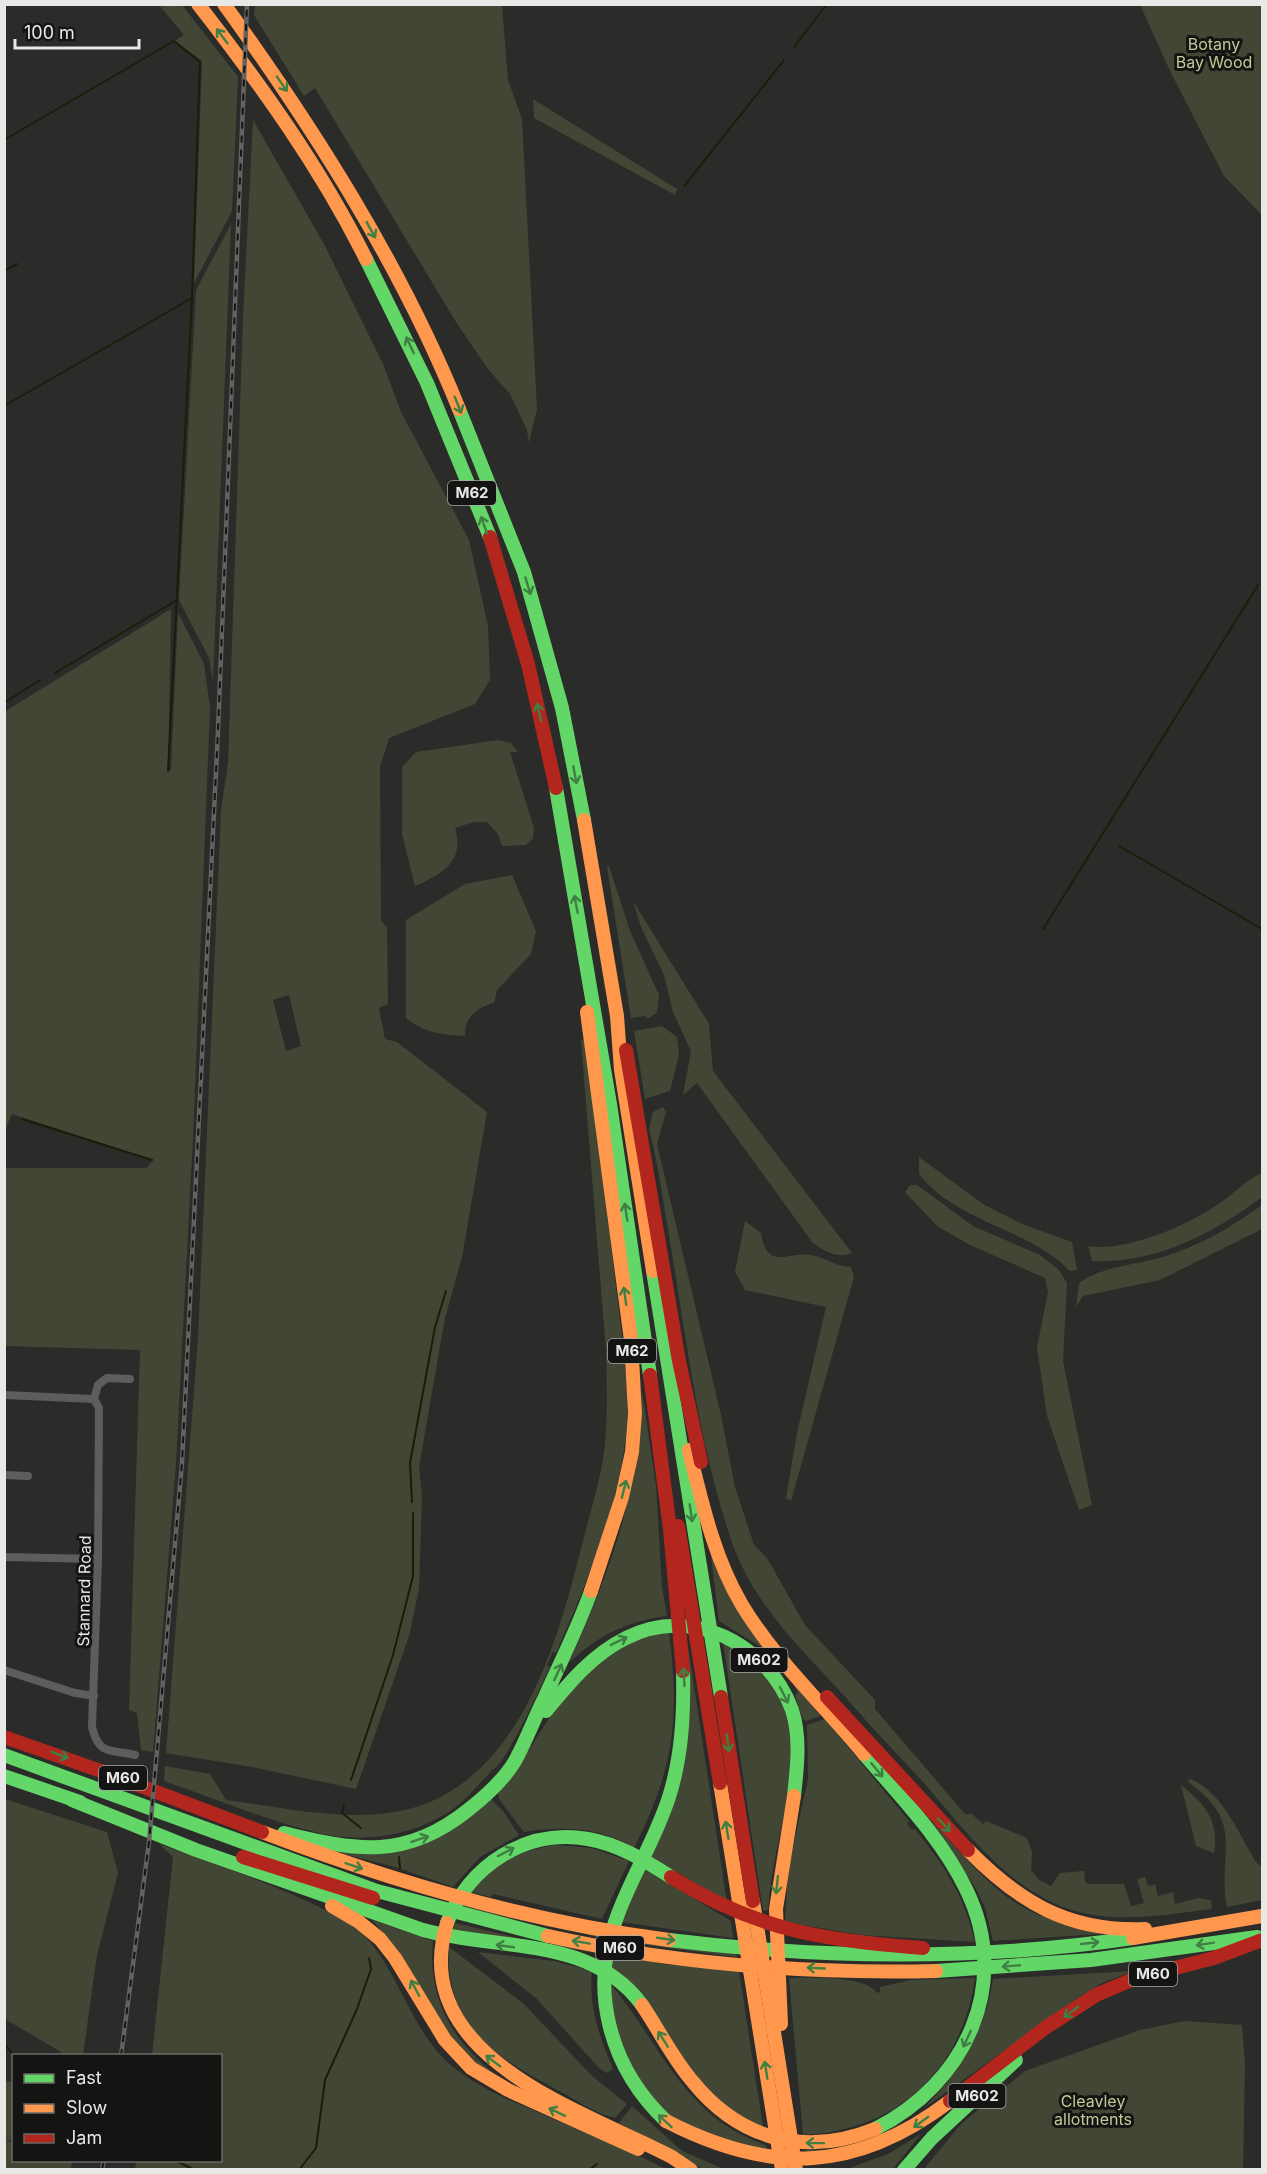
<svg xmlns="http://www.w3.org/2000/svg" width="1267" height="2174" viewBox="0 0 1267 2174" font-family="Inter,sans-serif">
	<style>
		.green { fill: #424735; fill-rule: evenodd }
		.lines { fill: none; stroke-linecap: round; stroke-linejoin: round }
		.stream { stroke: #1a1d08; stroke-width: 2 }
		.street { stroke: #5d5d5c; stroke-width: 8 }
		.fast { stroke: #63d668; stroke-width: 14 }
		.slow { stroke: #ff974d; stroke-width: 14 }
		.jam { stroke: #b3261e; stroke-width: 14 }
		.rail-casing { stroke: #626261; stroke-width: 4.5 }
		.rail { stroke: #141413; stroke-width: 2; stroke-dasharray: 7; stroke-linecap: butt }
		.oneway { stroke: #3f7f42 }
		.labels { text-anchor: middle; stroke-width: 6; stroke-linejoin: round; paint-order: stroke }
		.shield { fill: #141413; stroke: #a8a8a7; stroke-width: 1.5 }
		.shield-label { font-size: 15px; font-weight: bold; fill: #e8e8e6 }
		.park-label { font-size: 16px; fill: #bfcb97; stroke: #141413 }
		.street-label { font-size: 16px; fill: #e8e8e6; stroke: #141413 }
	</style>
	<rect width="100%" height="100%" fill="#2b2b2a"/>
	<!-- green -->
	<g class="green">
		<path d="M255 4 502 5 508 80 522 119 537 409 529 443 527 430 510 394 488 369 456 322 315 88 304 96 254 15Z"/>
		<path d="M159 5H182L238 77 232 211 194 283 202 61 175 41 184 35Z"/>
		<path d="M1143 5H1262V215L1224 176 1170 71 1141 7Z"/>
		<path d="M533 99 677 189 675 195 534 118Z"/>
		<path d="M253 120 324 244 383 364 401 412 469 540 488 626 490 680 475 704 389 738 380 767 381 920 387 928 388 1004 379 1008 385 1039 397 1042 487 1112 462 1257 445 1318 419 1467 422 1496 419 1589 409 1636 356 1789 252 1767 166 1753 198 1339 221 811 228 763 243 318ZM289 995 301 1046 286 1051 273 1000Z"/>
		<path d="M231 224 213 681 209 658 179 600 196 290Z"/>
		<path d="M171 609 168 773 171 769 178 613 204 664 210 708 193 1137 176 1463 153 1752 141 1750 137 1713 129 1710 140 1350 5 1346V1168H147L156 1156 152 1160 12 1114 5 1130 4 712Z"/>
		<path d="M499 740 511 743 518 752H510L534 828 533 838 526 845 502 846 498 834 487 822H474L455 828C465 862 442 874 415 886L402 834V767L416 752Z"/>
		<path d="M609 866 630 931 659 995 657 1013 647 1019 646 1016 631 1018 607 867Z"/>
		<path d="M512 875 536 931 531 954 497 990 494 1003C477 1007 464 1018 465 1036 441 1034 424 1033 406 1018V920L465 884Z"/>
		<path d="M633 901 709 1024 713 1071 852 1253C836 1259 825 1251 812 1242L697 1083 683 1095 691 1051 673 1012 664 975 641 927Z"/>
		<path d="M662 1026 677 1037 679 1054 670 1091 645 1099 634 1031Z"/>
		<path d="M585 1039 623 1343V1348H612L606 1351 581 1041Z"/>
		<path d="M663 1107 666 1112 657 1144 721 1415 735 1487 754 1545 767 1558 805 1625 875 1700V1709L965 1814H972L983 1824 986 1821 1027 1838 1032 1852 1031 1870 1039 1880 1051 1886 1060 1873 1084 1871 1085 1881 1088 1884H1124L1131 1906 1144 1903 1137 1879 1145 1877 1148 1886 1155 1884 1158 1896 1173 1892 1175 1904 1198 1898 1211 1900 1212 1909C1162 1915 1107 1926 1058 1905 1002 1881 963 1828 924 1783 904 1761 882 1739 862 1716 816 1661 758 1615 733 1545 698 1444 686 1335 668 1229 662 1196 658 1162 649 1129L653 1112Z"/>
		<path d="M919 1157 983 1204 1022 1224 1072 1242 1077 1270 1070 1271C1029 1228 957 1223 919 1174Z"/>
		<path d="M1262 1173V1197C1213 1234 1154 1264 1092 1261L1088 1246C1124 1252 1184 1227 1214 1207 1232 1196 1244 1181 1262 1173Z"/>
		<path d="M910 1185H917L973 1226 1040 1255 1059 1270 1067 1283 1063 1361 1092 1505 1079 1510 1047 1416 1037 1347 1048 1292 1045 1278 970 1245 937 1226 905 1192Z"/>
		<path d="M1262 1205V1228L1258 1231 1160 1280 1083 1296 1076 1307 1079 1283C1102 1266 1136 1265 1163 1257 1199 1246 1232 1227 1262 1205Z"/>
		<path d="M745 1221 761 1233C767 1272 788 1251 811 1255 825 1257 836 1267 851 1267L854 1277 791 1501 786 1498 797 1433 826 1307 745 1290 735 1272Z"/>
		<path d="M613 1350H624C626 1375 628 1400 627 1424 621 1503 587 1582 556 1653L553 1652 547 1665 550 1667C541 1686 509 1757 496 1767 486 1775 471 1795 458 1805 421 1835 365 1844 319 1833 266 1821 215 1798 164 1781L165 1766 210 1774 226 1800C289 1808 363 1827 425 1804 525 1765 559 1636 583 1541 590 1512 600 1483 604 1452 608 1419 607 1386 606 1352Z"/>
		<path d="M642 1391 656 1486 662 1587 667 1616C627 1621 597 1636 569 1663 608 1577 642 1486 642 1391Z"/>
		<path d="M711 1556 715 1561 769 1652 719 1621Z"/>
		<path d="M669 1632C680 1720 674 1768 634 1848 602 1827 561 1826 524 1832L499 1799 498 1793C545 1738 565 1665 637 1637 647 1634 659 1634 669 1632Z"/>
		<path d="M687 1640 727 1903 651 1856 671 1806Z"/>
		<path d="M723 1642C837 1706 774 1812 768 1910L763 1911Z"/>
		<path d="M791 1679 819 1712 820 1716 806 1721 803 1719 795 1695 798 1693Z"/>
		<path d="M825 1719 909 1821 907 1824 912 1830 915 1829C944 1866 964 1894 975 1942L862 1935 785 1922 788 1870 808 1779 807 1725Z"/>
		<path d="M1191 1779C1223 1793 1239 1834 1256 1862L1262 1868V1900L1227 1907C1217 1850 1247 1824 1187 1781Z"/>
		<path d="M1181 1785C1205 1804 1219 1820 1214 1853L1196 1846Z"/>
		<path d="M5 1799 107 1832 118 1873 97 1955 83 2055H66L5 2019Z"/>
		<path d="M491 1799 503 1811 519 1835 480 1857 453 1887 395 1867 340 1853H356L465 1820Z"/>
		<path d="M931 1820C962 1853 997 1900 1042 1916 1064 1924 1090 1927 1114 1933L993 1941 985 1908 976 1889Z"/>
		<path d="M159 1844C209 1863 341 1904 371 1943 403 1983 415 2039 457 2070 480 2088 507 2099 533 2110 577 2130 623 2147 666 2169L135 2170 136 2161 220 2160V2056L152 2055 173 1857Z"/>
		<path d="M555 1845 592 1848 629 1861 602 1919 493 1894 491 1897 470 1892C494 1863 519 1851 555 1845Z"/>
		<path d="M645 1869 731 1921 733 1938 621 1922Z"/>
		<path d="M463 1905 598 1934V1937L462 1908Z"/>
		<path d="M372 1920 433 1941C427 1998 452 2040 495 2074L476 2063 452 2043 397 1949Z"/>
		<path d="M455 1923 539 1943 542 1944 452 1931Z"/>
		<path d="M616 1937 736 1953 737 1957 615 1941Z"/>
		<path d="M449 1947 524 2004 592 2076 627 2104 615 2118C596 2114 578 2101 561 2092 497 2058 445 2028 449 1947Z"/>
		<path d="M478 1952 554 1961 592 1971C588 2006 600 2038 613 2069L607 2073 599 2068 537 1999Z"/>
		<path d="M612 1955 670 1965 739 1971 763 2127 733 2112 707 2091 611 1968Z"/>
		<path d="M1134 1971 1102 1983 1079 1997 924 2108C960 2072 985 2031 993 1979Z"/>
		<path d="M789 1978C809 1978 865 1975 877 1993L880 1992V1987L911 1980 975 1978C962 2071 896 2131 803 2135Z"/>
		<path d="M609 1982C661 2043 683 2118 766 2145L768 2162C693 2150 624 2092 611 2014 609 2004 610 1993 609 1982Z"/>
		<path d="M1185 2021 1242 2025 1245 2064 1243 2169H924L960 2125 1025 2071 1140 2030Z"/>
		<path d="M5 2081 13 2082V2137L6 2143 13 2140 14 2160 72 2161 71 2169H5Z"/>
		<path d="M632 2106 682 2151 724 2169H703L619 2123Z"/>
		<path d="M921 2134 893 2169H847L888 2154Z"/>
		<path d="M868 2140 870 2144 834 2157 806 2162 805 2150 836 2149Z"/>
	</g>
	<g class="lines">
		<!-- stream -->
		<g class="stream">
			<path d="M794 47 827 4"/>
			<path d="M4 140 174 41 200 62 192 298 168 771"/>
			<path d="M685 185 784 60"/>
			<path d="M4 271 17 264"/>
			<path d="M4 406 192 298"/>
			<path d="M55 673 177 600"/>
			<path d="M4 703 40 680"/>
			<path d="M1119 846 1262 929"/>
			<path d="M1043 929 1258 585"/>
			<path d="M22 1119 152 1160"/>
			<path d="M412 1502 410 1463 435 1327 446 1291"/>
			<path d="M351 1780 393 1655 413 1576V1513"/>
			<path d="M344 1805 342 1813 361 1828"/>
			<path d="M399 1857 400 1868"/>
			<path d="M4 2044 15 2056"/>
			<path d="M174 2160 195 2170"/>
			<path d="M299 2170 316 2148 325 2080 357 2009 371 1969 369 1958"/>
			<path d="M589 2170 597 2164"/>
		</g>
		<!-- street -->
		<g class="street">
			<path d="M4 1395 94 1399 98 1385 107 1378 130 1379"/>
			<path d="M94 1399 99 1408 98 1559 92 1727C99 1756 110 1749 135 1755"/>
			<path d="M4 1475 28 1476"/>
			<path d="M4 1557 98 1559"/>
			<path d="M4 1670 75 1693 94 1696"/>
		</g>
		<!-- fast -->
		<g class="fast">
			<path d="M366 259 427 383 490 537"/>
			<path d="M459 409 524 572 562 708 584 820"/>
			<path d="M556 788 610 1104 650 1375"/>
			<path d="M653 1271 721 1697"/>
			<path d="M546 1711C569 1683 593 1654 626 1638 691 1604 768 1644 792 1710 801 1738 797 1768 794 1796"/>
			<path d="M864 1754C900 1796 942 1839 966 1889 1013 1984 965 2084 875 2129"/>
			<path d="M4 1755 377 1891 548 1936"/>
			<path d="M4 1776 80 1802"/>
			<path d="M72 1800 196 1850 423 1930C497 1951 591 1935 642 2005"/>
			<path d="M284 1833C356 1851 406 1860 468 1810 486 1796 503 1781 515 1761 526 1741 534 1719 544 1699 560 1663 578 1628 591 1591"/>
			<path d="M447 1923C468 1866 526 1828 588 1839 618 1844 646 1861 671 1877"/>
			<path d="M669 1940C824 1959 977 1961 1133 1938"/>
			<path d="M936 1971 1091 1960 1257 1937"/>
			<path d="M666 2121C609 2067 588 1988 618 1914 633 1874 656 1838 669 1797 682 1756 684 1714 683 1671"/>
			<path d="M904 2170 932 2138 1016 2060"/>
		</g>
		<!-- slow -->
		<g class="slow">
			<path d="M198 4C261 85 320 167 366 259"/>
			<path d="M224 4C314 129 401 265 459 409"/>
			<path d="M584 820 617 1016 621 1070 653 1271"/>
			<path d="M587 1012 631 1340 635 1413 632 1452 622 1497 591 1591"/>
			<path d="M689 1450C702 1503 714 1558 742 1605 775 1660 824 1705 864 1754"/>
			<path d="M720 1783 782 2170"/>
			<path d="M262 1832C393 1882 529 1922 669 1940"/>
			<path d="M968 1850C1020 1903 1069 1932 1145 1929"/>
			<path d="M753 1901 796 2170"/>
			<path d="M332 1906 359 1922 380 1939 395 1958 445 2040 471 2068 508 2090 638 2149"/>
			<path d="M447 1923C406 2057 582 2110 672 2157L691 2170"/>
			<path d="M548 1936C675 1964 806 1974 936 1971"/>
			<path d="M1133 1938 1262 1916"/>
			<path d="M642 2005C659 2030 673 2059 693 2082 740 2140 806 2157 875 2129"/>
			<path d="M781 2024 776 1909 794 1796"/>
			<path d="M666 2121C769 2174 854 2174 950 2101"/>
		</g>
		<!-- jam -->
		<g class="jam">
			<path d="M490 537 528 664 556 788"/>
			<path d="M626 1050 679 1361 701 1462"/>
			<path d="M650 1375 670 1529 683 1671"/>
			<path d="M678 1526 720 1783"/>
			<path d="M721 1697 753 1901"/>
			<path d="M827 1697 968 1850"/>
			<path d="M4 1737 101 1771 262 1832"/>
			<path d="M243 1857 373 1898"/>
			<path d="M671 1877C756 1930 825 1941 923 1948"/>
			<path d="M950 2101 1045 2028 1096 1995 1136 1978 1214 1958 1262 1940"/>
		</g>
		<defs>
			<g id="rail">
				<path d="M121 2056 149 1842 182 1463 218 731 247 4"/>
				<path d="M102 2170 104 2160"/>
			</g>
		</defs>
		<!-- rail casing -->
		<use href="#rail" class="rail-casing"/>
		<!-- rail -->
		<use href="#rail" class="rail"/>
	</g>
	<!-- one-way arrows -->
	<defs><path id="oneway-shaft" d="M-6 0H5M1.5-3L5.5 0L1.5 3" fill="none" stroke-width="1.6" stroke-linecap="round" stroke-linejoin="round" transform="scale(1.5)"/></defs>
	<g class="oneway">
		<use href="#oneway-shaft" transform="translate(222 36) rotate(-127)"/>
		<use href="#oneway-shaft" transform="translate(282 84) rotate(55)"/>
		<use href="#oneway-shaft" transform="translate(371 230) rotate(61)"/>
		<use href="#oneway-shaft" transform="translate(410 345) rotate(-115)"/>
		<use href="#oneway-shaft" transform="translate(458 405) rotate(68)"/>
		<use href="#oneway-shaft" transform="translate(484 525) rotate(-110)"/>
		<use href="#oneway-shaft" transform="translate(528 586) rotate(73)"/>
		<use href="#oneway-shaft" transform="translate(539 712) rotate(-103)"/>
		<use href="#oneway-shaft" transform="translate(575 775) rotate(79)"/>
		<use href="#oneway-shaft" transform="translate(576 904) rotate(-101)"/>
		<use href="#oneway-shaft" transform="translate(626 1212) rotate(-99)"/>
		<use href="#oneway-shaft" transform="translate(625 1296) rotate(-98)"/>
		<use href="#oneway-shaft" transform="translate(624 1489) rotate(-76)"/>
		<use href="#oneway-shaft" transform="translate(691 1513) rotate(81)"/>
		<use href="#oneway-shaft" transform="translate(619 1641) rotate(-26)"/>
		<use href="#oneway-shaft" transform="translate(558 1672) rotate(-65)"/>
		<use href="#oneway-shaft" transform="translate(684 1677) rotate(-93)"/>
		<use href="#oneway-shaft" transform="translate(784 1695) rotate(63)"/>
		<use href="#oneway-shaft" transform="translate(728 1743) rotate(81)"/>
		<use href="#oneway-shaft" transform="translate(60 1755) rotate(20)"/>
		<use href="#oneway-shaft" transform="translate(877 1770) rotate(50)"/>
		<use href="#oneway-shaft" transform="translate(944 1825) rotate(47)"/>
		<use href="#oneway-shaft" transform="translate(727 1830) rotate(-99)"/>
		<use href="#oneway-shaft" transform="translate(420 1839) rotate(-18)"/>
		<use href="#oneway-shaft" transform="translate(506 1852) rotate(-27)"/>
		<use href="#oneway-shaft" transform="translate(354 1866) rotate(18)"/>
		<use href="#oneway-shaft" transform="translate(777 1885) rotate(96)"/>
		<use href="#oneway-shaft" transform="translate(666 1939) rotate(8)"/>
		<use href="#oneway-shaft" transform="translate(581 1942) rotate(-170)"/>
		<use href="#oneway-shaft" transform="translate(1090 1943) rotate(-6)"/>
		<use href="#oneway-shaft" transform="translate(1205 1944) rotate(171)"/>
		<use href="#oneway-shaft" transform="translate(505 1946) rotate(-172)"/>
		<use href="#oneway-shaft" transform="translate(1011 1966) rotate(175)"/>
		<use href="#oneway-shaft" transform="translate(816 1968) rotate(-177)"/>
		<use href="#oneway-shaft" transform="translate(415 1988) rotate(-118)"/>
		<use href="#oneway-shaft" transform="translate(1071 2012) rotate(144)"/>
		<use href="#oneway-shaft" transform="translate(663 2039) rotate(-122)"/>
		<use href="#oneway-shaft" transform="translate(967 2039) rotate(115)"/>
		<use href="#oneway-shaft" transform="translate(493 2061) rotate(-143)"/>
		<use href="#oneway-shaft" transform="translate(766 2070) rotate(-99)"/>
		<use href="#oneway-shaft" transform="translate(557 2112) rotate(-155)"/>
		<use href="#oneway-shaft" transform="translate(665 2121) rotate(-137)"/>
		<use href="#oneway-shaft" transform="translate(921 2122) rotate(144)"/>
		<use href="#oneway-shaft" transform="translate(815 2143) rotate(-179)"/>
	</g>
	<g class="labels">
		<!-- shield labels -->
		<g class="shield">
			<rect x="448" y="481" width="48" height="24" rx="4.5"/>
			<rect x="608" y="1339" width="48" height="24" rx="4.5"/>
			<rect x="730.5" y="1648" width="57" height="24" rx="4.5"/>
			<rect x="99" y="1766" width="48" height="24" rx="4.5"/>
			<rect x="596" y="1936" width="48" height="24" rx="4.5"/>
			<rect x="1129" y="1962" width="48" height="24" rx="4.5"/>
			<rect x="948.5" y="2084" width="57" height="24" rx="4.5"/>
		</g>
		<g class="shield-label">
			<text x="472" y="498">M62</text>
			<text x="632" y="1356">M62</text>
			<text x="759" y="1665">M602</text>
			<text x="123" y="1783">M60</text>
			<text x="620" y="1953">M60</text>
			<text x="1153" y="1979">M60</text>
			<text x="977" y="2101">M602</text>
		</g>
		<!-- park labels -->
		<g class="park-label">
			<text x="1214" y="50">Botany<tspan x="1214" dy="18">Bay Wood</tspan></text>
			<text x="1093" y="2107">Cleavley<tspan x="1093" dy="18">allotments</tspan></text>
		</g>
		<!-- street labels -->
		<g class="street-label">
			<text transform="translate(84 1591) rotate(-89)" y="6">Stannard Road</text>
		</g>
	</g>
	<!-- border -->
	<rect width="1267" height="2174" fill="none" stroke="#e8e8e6" stroke-width="12"/>
	<!-- legend -->
	<rect x="12" y="2054" width="210" height="108" fill="#141413" stroke="#696967" stroke-width="1.5"/>
	<rect x="24" y="2074" width="30" height="9" fill="#63d668" stroke="#696967" stroke-width="1.5"/>
	<text x="66" y="2084" font-size="18" fill="#e8e8e6">Fast</text>
	<rect x="24" y="2104" width="30" height="9" fill="#ff974d" stroke="#696967" stroke-width="1.5"/>
	<text x="66" y="2114" font-size="18" fill="#e8e8e6">Slow</text>
	<rect x="24" y="2134" width="30" height="9" fill="#b3261e" stroke="#696967" stroke-width="1.5"/>
	<text x="66" y="2144" font-size="18" fill="#e8e8e6">Jam</text>
	<!-- scale -->
	<path d="M15 39v9h124v-9" fill="none" stroke="#e8e8e6" stroke-width="3"/>
	<text x="24" y="39" font-size="18" fill="#e8e8e6" stroke="#141413" stroke-width="4.5" paint-order="stroke">100 m</text>
</svg>
